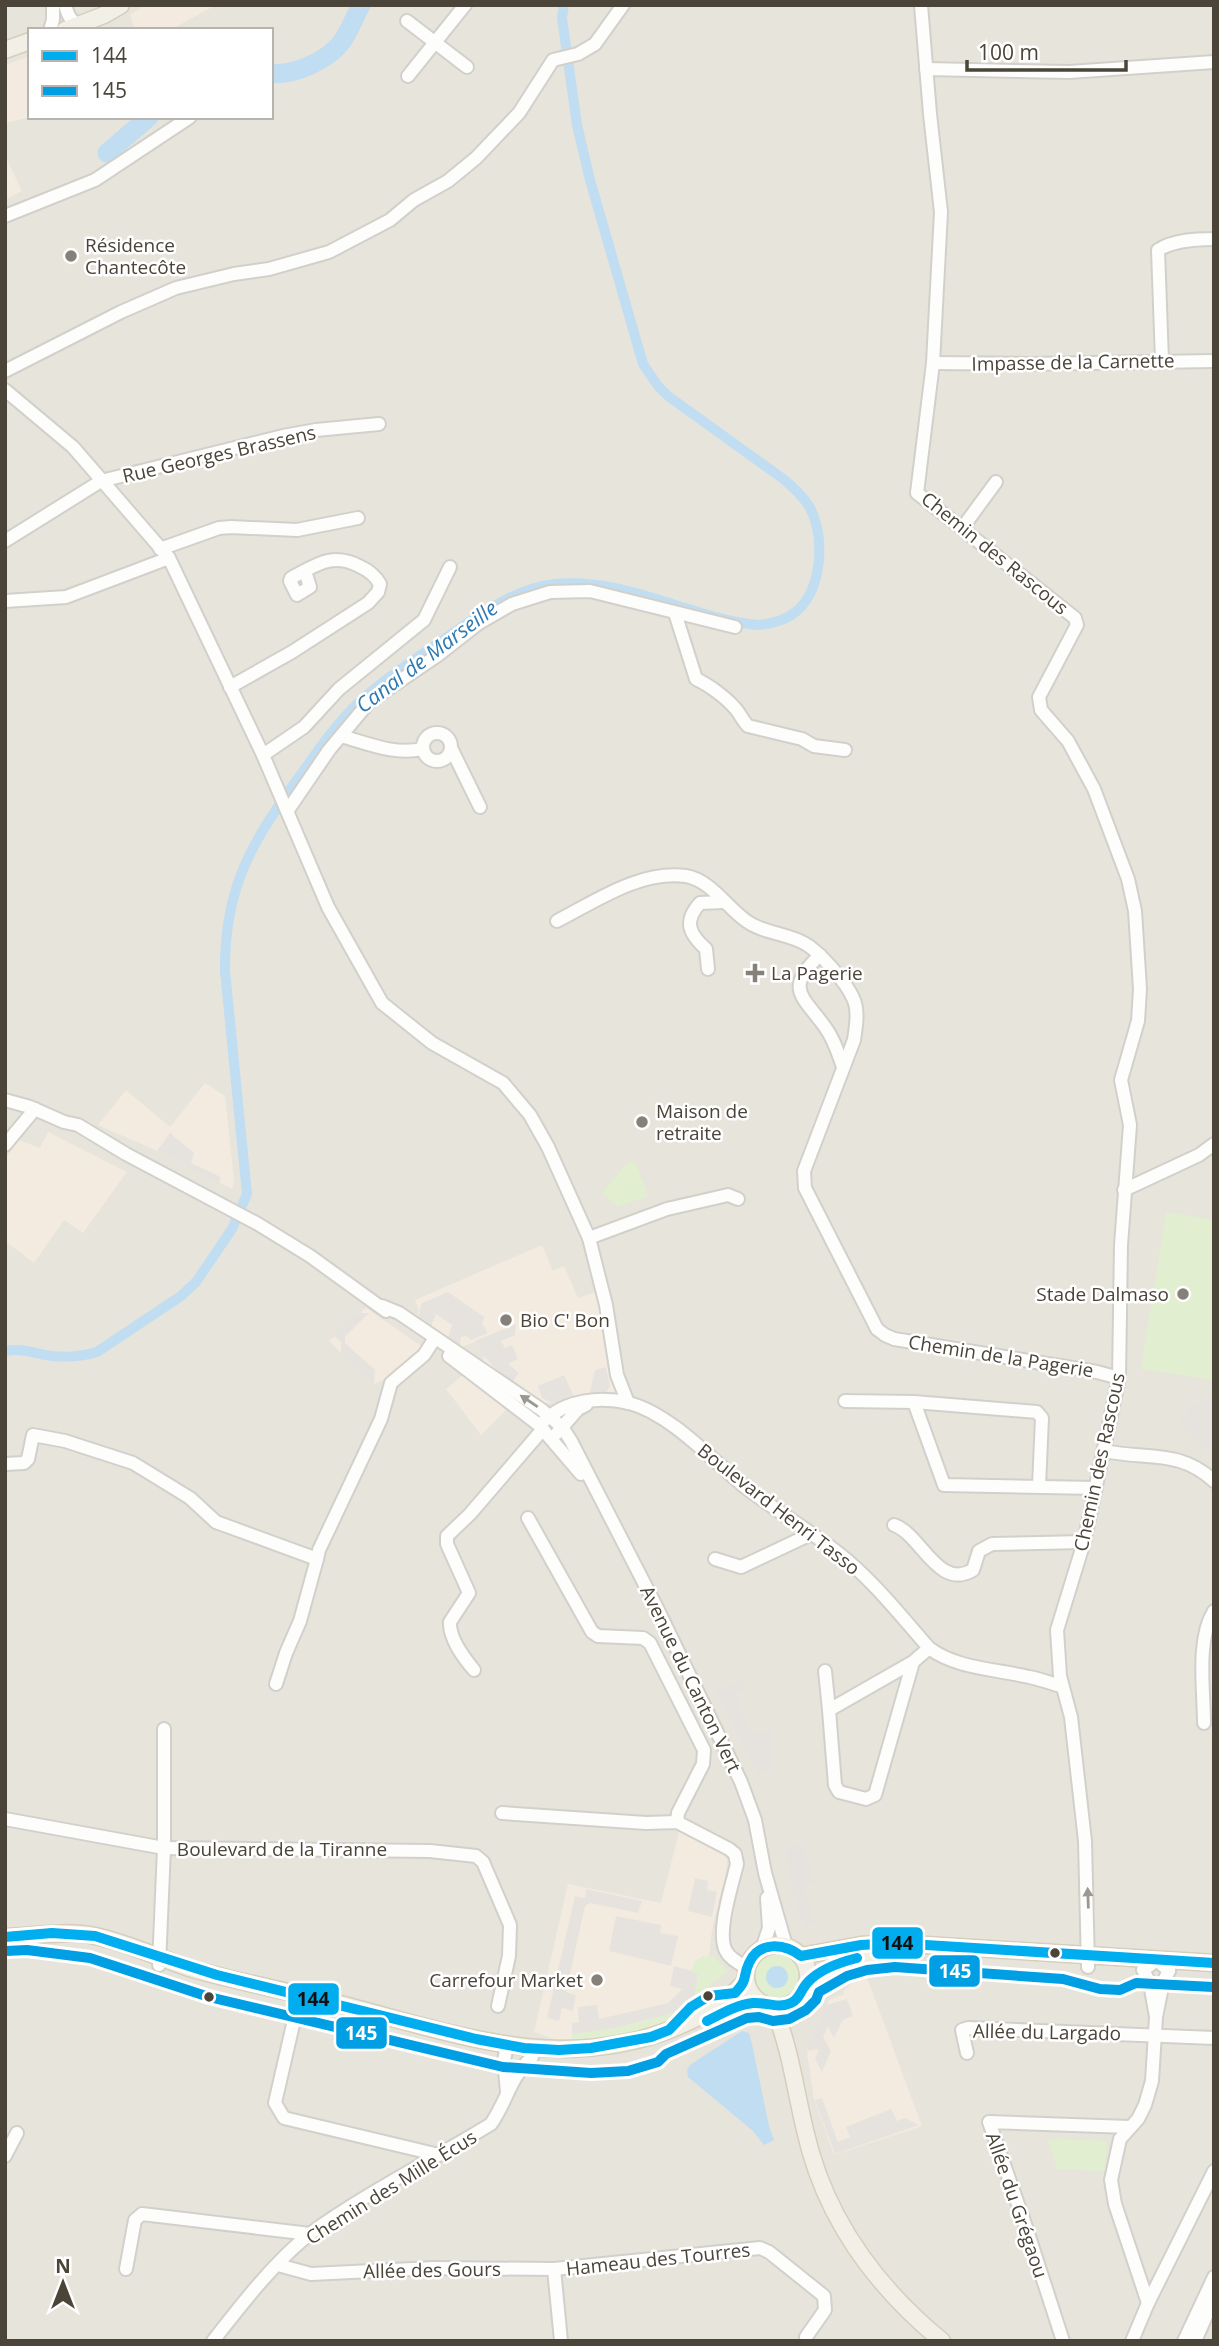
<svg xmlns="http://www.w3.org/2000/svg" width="1219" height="2346" viewBox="0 0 1219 2346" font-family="'Open Sans',sans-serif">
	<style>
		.residential { fill: #e7e4dc; fill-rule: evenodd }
		.commercial { fill: #f3ebdf }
		.green { fill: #e1eecf }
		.parking { fill: #e6e3df }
		.water { fill: #c0ddf1 }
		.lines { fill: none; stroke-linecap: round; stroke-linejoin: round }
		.canal { stroke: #c0ddf1; stroke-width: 10 }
		.river { stroke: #c0ddf1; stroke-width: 19 }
		.minor-casing { stroke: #d2d0cb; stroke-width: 16 }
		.major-casing { stroke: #d6cebb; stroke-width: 19 }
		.minor { stroke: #fdfdfc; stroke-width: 12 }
		.major { stroke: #f2efe6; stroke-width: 16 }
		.bus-1-casing { stroke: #fff; stroke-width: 16 }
		.bus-2-casing { stroke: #fff; stroke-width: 16 }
		.bus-1 { stroke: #00adee; stroke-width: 10 }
		.bus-2 { stroke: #009fe3; stroke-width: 10 }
		.oneway { fill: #9b9791 }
		.poi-dot { fill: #868178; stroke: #fff; stroke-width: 2.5 }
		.bus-dot { fill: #4b4439; stroke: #fff; stroke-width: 2.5 }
		.labels { text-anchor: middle; stroke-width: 5; stroke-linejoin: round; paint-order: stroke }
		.poi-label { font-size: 19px; fill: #4b4439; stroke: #fff; text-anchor: start }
		.street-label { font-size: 19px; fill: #4b4439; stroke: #fff }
		.water-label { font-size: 21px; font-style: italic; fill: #2e7ab2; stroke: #fff }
		.line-badge { stroke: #fff; stroke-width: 2.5 }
		.badge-label { font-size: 19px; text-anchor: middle; font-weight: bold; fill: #fff }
		.pale-badge-label { font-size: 19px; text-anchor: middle; font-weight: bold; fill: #111 }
	</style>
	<rect width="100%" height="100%" fill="#f4f2ee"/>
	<!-- residential -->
	<path class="residential" d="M5 5H1214V2341H5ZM30 30H271V117H30Z"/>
	<!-- commercial -->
	<g class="commercial">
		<path d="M146 5H216L170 30H135L130 15Z"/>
		<path d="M30 56 31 117 5 123V65Z"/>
		<path d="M5 156 22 191 5 200Z"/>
		<path d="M205 1083 225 1096 234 1180 232 1189 153 1149 98 1125 126 1090 170 1127Z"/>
		<path d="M48 1132 127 1172 83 1233 64 1220 34 1263 5 1241V1159L19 1140 40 1148Z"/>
		<path d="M542 1245 553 1271 564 1266 578 1298 598 1291 608 1360 617 1388 615 1395H583L545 1404 484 1363V1356L475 1342 462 1347 417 1316 419 1310 415 1300Z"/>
		<path d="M366 1308 424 1348 391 1377 374 1384 329 1341Z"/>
		<path d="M463 1375 487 1392 506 1410 481 1435 446 1389Z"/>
		<path d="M679 1832 725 1854 727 1857 726 1872 712 1930 705 1987 695 1998 660 2025 651 2028 619 2035 572 2041V2039L556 2040 534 2032 568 1884 661 1903Z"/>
		<path d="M866 1975 922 2126 834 2155 814 2099 807 2052 808 2045 829 2000 844 1994 843 1991 850 1986 852 1981Z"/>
	</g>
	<!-- green -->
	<g class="green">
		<path d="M635 1161 648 1196 617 1207 602 1193 626 1164Z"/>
		<path d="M1166 1212 1214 1220V1380L1141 1369Z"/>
		<circle cx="777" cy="1976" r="22"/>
		<path d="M703 1956 714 1957 728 1971 660 2025 619 2035 572 2041V2034L616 2028 672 2013 698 1975 692 1971 694 1962Z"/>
		<path d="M1048 2139 1107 2141 1105 2171 1057 2169Z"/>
	</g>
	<!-- parking -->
	<g class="parking">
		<path d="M170 1133 194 1153 191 1163 221 1177 219 1183 157 1151Z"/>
		<path d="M448 1292 484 1317 482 1324 488 1333 471 1340 466 1336 461 1337 460 1345 448 1338 452 1325 436 1314 431 1326 418 1317 422 1303Z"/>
		<path d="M358 1313H369L345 1337V1343L375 1370 374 1384 341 1353V1342L334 1336Z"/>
		<path d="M516 1324 515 1335 501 1341 505 1348 512 1345 518 1359 508 1364 519 1373 512 1382 501 1375 484 1356 475 1341Z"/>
		<path d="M606 1367 610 1386 606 1392H590L595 1370Z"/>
		<path d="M564 1375 574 1397 555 1404 542 1398 538 1386Z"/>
		<path d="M1212 1388H1214V1455L1180 1425 1190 1406 1208 1398Z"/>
		<path d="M742 1679 747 1689 739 1693 737 1699 751 1734 771 1731 773 1767 757 1773 715 1691Z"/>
		<path d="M803 1844 815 1882 803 1885 815 1923 805 1926 797 1907 785 1855 788 1845Z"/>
		<path d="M695 1878 708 1881 707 1890 717 1892 712 1917 688 1911Z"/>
		<path d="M586 1889 642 1901 638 1913 590 1903 585 1906 566 1992 576 1995 573 2011 562 2008 559 2021 547 2018 575 1896 585 1898Z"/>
		<path d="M616 1916 661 1925 660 1933 678 1936 671 1966 609 1951Z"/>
		<path d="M674 1966 692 1971 698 1975 694 1996 672 2013 616 2028 572 2034V2023L579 2022 578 2007 597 2005 599 2019 668 2003 682 1989 670 1986Z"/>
		<path d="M1192 1972 1214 1973V1989L1191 1988Z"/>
		<path d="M847 1999 853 2016 843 2020 834 2038 828 2026 823 2037 831 2051 822 2072 815 2059 819 2049 807 2051 808 2045 826 2005Z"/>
		<path d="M822 2098 838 2142 850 2137 846 2127 891 2109 897 2121 905 2118 919 2125 835 2154 815 2100Z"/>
	</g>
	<!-- water -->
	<g class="water">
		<circle cx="777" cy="1977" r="11"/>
		<path d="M742 2031 749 2033 752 2044 769 2126 774 2140 764 2145 753 2131 688 2077 687 2070 690 2065Z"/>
	</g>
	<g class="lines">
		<!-- canal -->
		<path class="canal" d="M5 1351C19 1348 32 1352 45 1355 63 1358 80 1357 97 1352L181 1296 196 1282 232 1229 247 1194 225 971C224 886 253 840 302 773 319 749 336 724 358 703 384 679 414 660 443 640 478 616 512 589 555 584 625 577 690 618 757 625 772 624 787 620 798 610 823 586 825 535 809 506 802 495 792 486 782 478L668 396 658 386 643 364 590 180 577 125 562 18 564 5"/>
		<!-- river -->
		<g class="river">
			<path d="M271 73C293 76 326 61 340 44 349 33 354 18 361 5"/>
			<path d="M107 153 149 117"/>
		</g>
		<defs>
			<g id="minor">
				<path d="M65 5C68 15 70 21 79 24L81 30"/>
				<path d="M921 5 930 114 941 212 933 363 917 493 1075 618 1077 625 1039 697 1041 710 1068 741 1094 789 1128 879 1135 911 1140 989 1138 1021 1121 1080 1130 1125 1121 1245 1119 1378 1084 1542 1057 1630 1060 1676 1071 1717 1085 1841 1088 1967"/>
				<path d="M407 21 467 67"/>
				<path d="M50 30 53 20V5"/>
				<path d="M926 69 1069 72 1214 62"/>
				<path d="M408 76 465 5"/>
				<path d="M5 216 95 180 190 117"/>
				<path d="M1162 361 1158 250C1174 240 1196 239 1214 239"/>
				<path d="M933 363 1031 364 1214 361"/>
				<path d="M5 371 121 312 176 288 234 274 269 269 329 252 390 220 414 200 448 181 476 158 519 113 553 60 578 54 595 44 623 5"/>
				<path d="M5 390 73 447 169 558 263 755 328 907 382 1003 432 1043 503 1083 530 1115 548 1147 589 1238 606 1305 617 1375 628 1403"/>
				<path d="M963 527 996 482"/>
				<path d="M5 541 101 481 283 436 316 430 379 424"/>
				<path d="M160 549 219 528 231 527 297 530 358 518"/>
				<path d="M5 601 66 597 169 558"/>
				<path d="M675 613 696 679C709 685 725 697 734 707 740 713 742 720 748 726L802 739 814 746 845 750"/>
				<path d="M230 687 292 652 368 603 378 592 380 584C375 575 368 570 359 566 332 552 316 565 291 578L290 581 297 595 310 587 305 571"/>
				<circle cx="437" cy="747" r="14"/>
				<path d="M341 736C370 744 393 755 423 749"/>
				<path d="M452 750 480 807"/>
				<path d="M263 755 304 727 339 689 424 620 450 567"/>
				<path d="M288 810 329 750 370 701 438 655 479 623 512 604 550 592 590 591 735 627"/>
				<path d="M557 921C596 901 640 870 686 876 710 880 726 906 745 920 762 933 785 933 804 943 819 951 846 982 853 998 859 1010 856 1027 854 1040L804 1171 805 1188 877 1329 885 1335 894 1339 1097 1372 1119 1378"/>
				<path d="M820 955C784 989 802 995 825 1027 834 1039 838 1053 843 1067"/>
				<path d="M708 969 706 949C688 933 684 921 700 903L723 902"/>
				<path d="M5 1100 30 1107 64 1122 78 1125 126 1154 258 1224 310 1256 386 1311"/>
				<path d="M5 1145 35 1109"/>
				<path d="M1124 1190 1199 1155 1214 1144"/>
				<path d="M589 1238 667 1209 728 1195 738 1199"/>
				<path d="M382 1306 399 1313 542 1410 562 1427 571 1441 659 1612 741 1782 755 1820 765 1873 786 1946"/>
				<path d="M449 1356 539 1425 581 1474"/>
				<path d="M845 1401 914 1402 1037 1412 1042 1418 1039 1486"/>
				<path d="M914 1402 944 1485 1096 1488"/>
				<path d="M544 1421C566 1400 600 1396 629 1403 671 1414 712 1460 745 1487 775 1510 807 1529 837 1552 872 1579 900 1615 929 1648 957 1669 996 1669 1029 1677 1040 1679 1050 1683 1061 1686"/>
				<path d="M557 1433 578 1409 586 1405"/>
				<path d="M1104 1451C1148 1460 1179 1449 1214 1481"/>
				<path d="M5 1464 24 1463 28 1459 33 1435 65 1441 133 1463 190 1498 216 1522 317 1559 319 1550 381 1419 391 1383 424 1355 435 1338"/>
				<path d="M528 1518 592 1632 598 1636 643 1638 650 1643 704 1750 703 1764 678 1813 677 1822"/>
				<path d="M894 1525C921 1534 938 1591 973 1570L979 1551 992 1544 1084 1542"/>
				<path d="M715 1559 741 1567 811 1534"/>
				<path d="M913 1662 875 1795 866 1799 839 1792 835 1785 829 1710 913 1662 929 1648"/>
				<path d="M474 1670C464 1658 449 1639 450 1622L469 1593 447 1544V1536L470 1514 543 1429"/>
				<path d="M825 1671 829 1710"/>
				<path d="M276 1684 286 1653 300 1621 317 1559"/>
				<path d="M1204 1723C1204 1690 1196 1640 1214 1611"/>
				<path d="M502 1813 646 1823 677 1822 729 1849 735 1854 737 1864C732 1885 716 1933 726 1951 730 1959 739 1963 747 1968"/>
				<path d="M5 1819 164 1848V1729"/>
				<path d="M762 1949 769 1928 767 1898"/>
				<path d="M159 1965 164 1848 430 1851 476 1856 483 1862 510 1925 509 1956 498 2006"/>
				<path d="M300 1994 275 2103 284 2118 439 2155"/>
				<path d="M507 2046 504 2060 507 2092"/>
				<path d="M967 2053 962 2030 968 2028 1214 2038"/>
				<path d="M5 2156 17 2133"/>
				<path d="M278 2265 311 2274 433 2268 554 2269 760 2248 769 2252 824 2296 825 2310 806 2337"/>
				<path d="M126 2269 135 2220 142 2214 310 2234"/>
				<path d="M554 2269 561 2341"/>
				<path d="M1148 2303 1115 2204 1111 2180 1120 2139 1138 2119 1145 2105 1152 2081 1156 2017 1163 1982 1169 1971 1157 1960 1143 1970 1150 1983 1156 2017"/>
				<path d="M213 2341C241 2305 275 2261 311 2233 368 2192 432 2160 491 2124 508 2099 509 2079 532 2057"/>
				<path d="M1063 2341 1026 2227 989 2122 1129 2127"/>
				<path d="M1132 2341 1148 2303 1214 2171"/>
				<path d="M1184 2341 1214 2277"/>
				<path d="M1195 2341 1214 2298"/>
			</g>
			<g id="major">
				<path d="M65 30 104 15 121 5"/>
				<path d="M5 50 30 41"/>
				<path d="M5 1937C35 1936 66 1930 95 1936 130 1943 162 1960 196 1970 243 1983 292 1992 340 2004 453 2033 557 2074 672 2029 701 2017 726 2004 746 1980"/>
				<circle cx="777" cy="1976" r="31"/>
				<path d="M801 1956 861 1945 894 1943 1214 1963"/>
				<path d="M808 1982C838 1964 851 1958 887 1954"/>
				<path d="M773 2007C790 2046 795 2089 805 2130 824 2216 875 2286 942 2341"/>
				<path d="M719 2015 744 2004 761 2003"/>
			</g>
		</defs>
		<!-- minor casing -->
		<use href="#minor" class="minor-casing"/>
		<!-- major casing -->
		<use href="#major" class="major-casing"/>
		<!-- minor -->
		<use href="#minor" class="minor"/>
		<!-- major -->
		<use href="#major" class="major"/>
		<defs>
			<g id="bus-1">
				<path d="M5 1937 52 1933 95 1936 217 1975 476 2039 524 2048 559 2050 591 2048 651 2037 669 2030 691 2007 709 1996 735 1993C749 1978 742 1978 749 1963 759 1941 784 1943 801 1956L861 1945 894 1943 1214 1963"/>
				<path d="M707 2021C721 2014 736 2005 753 2003 766 2002 778 2009 791 2003 800 1999 801 1989 808 1982 820 1969 841 1962 857 1958"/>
			</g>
			<path id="bus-2" d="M6 1951 27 1950 90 1958 209 1997 503 2067 591 2073 628 2071 658 2062 666 2054 747 2018 759 2017 773 2021 789 2019 806 2010 816 2000 819 1992 847 1976 867 1970 895 1967 1063 1979 1100 1989 1120 1990 1136 1983 1213 1987"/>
		</defs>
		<!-- bus-1 casing -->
		<use href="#bus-1" class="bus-1-casing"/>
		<!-- bus-2 casing -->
		<use href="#bus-2" class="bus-2-casing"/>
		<!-- bus-1 -->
		<use href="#bus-1" class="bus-1"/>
		<!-- bus-2 -->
		<use href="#bus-2" class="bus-2"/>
	</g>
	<!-- one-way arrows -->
	<defs><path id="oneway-solid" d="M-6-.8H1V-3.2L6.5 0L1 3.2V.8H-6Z" transform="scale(1.75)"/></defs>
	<g class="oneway">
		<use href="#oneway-solid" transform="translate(529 1401) rotate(-146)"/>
		<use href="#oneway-solid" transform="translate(1088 1898) rotate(-92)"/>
	</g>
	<!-- markers -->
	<g class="poi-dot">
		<circle cx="71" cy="256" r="7"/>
		<path d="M751.5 962.5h7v7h7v7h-7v7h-7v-7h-7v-7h7z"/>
		<circle cx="642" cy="1122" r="7"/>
		<circle cx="1183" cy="1294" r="7"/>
		<circle cx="506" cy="1320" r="7"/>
		<circle cx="597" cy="1980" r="7"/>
	</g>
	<g class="bus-dot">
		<circle cx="1055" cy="1953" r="6"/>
		<circle cx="708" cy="1996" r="6"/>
		<circle cx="209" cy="1997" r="6"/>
	</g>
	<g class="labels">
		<!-- poi labels -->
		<g class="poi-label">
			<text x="85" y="252">Résidence<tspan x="85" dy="22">Chantecôte</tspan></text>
			<text x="771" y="980">La Pagerie</text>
			<text x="656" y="1118">Maison de<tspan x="656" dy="22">retraite</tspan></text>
			<text x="1169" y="1301" text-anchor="end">Stade Dalmaso</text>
			<text x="520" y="1327">Bio C' Bon</text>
			<text x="583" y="1987" text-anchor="end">Carrefour Market</text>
		</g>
		<!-- street labels -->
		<g class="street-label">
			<text transform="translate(1073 362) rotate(-1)" y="7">Impasse de la Carnette</text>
			<text transform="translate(219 454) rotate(-13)" y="7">Rue Georges Brassens</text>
			<text transform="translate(995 553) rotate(39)" y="7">Chemin des Rascous</text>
			<text transform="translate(1001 1356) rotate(9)" y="7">Chemin de la Pagerie</text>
			<text transform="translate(1099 1462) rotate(-78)" y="7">Chemin des Rascous</text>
			<text transform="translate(779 1509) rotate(38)" y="7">Boulevard Henri Tasso</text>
			<text transform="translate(691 1679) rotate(64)" y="7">Avenue du Canton Vert</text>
			<text x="282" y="1856">Boulevard de la Tiranne</text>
			<text transform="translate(1047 2032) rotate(1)" y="7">Allée du Largado</text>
			<text transform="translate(391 2187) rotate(-32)" y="7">Chemin des Mille Écus</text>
			<text transform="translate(1017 2205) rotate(71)" y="7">Allée du Grégaou</text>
			<text transform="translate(658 2259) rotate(-6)" y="7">Hameau des Tourres</text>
			<text transform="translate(432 2270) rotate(-1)" y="7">Allée des Gours</text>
		</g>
		<!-- water labels -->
		<g class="water-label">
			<text transform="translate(427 657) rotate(-37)" y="7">Canal de Marseille</text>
		</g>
	</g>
	<g class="line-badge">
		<rect x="871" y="1926" width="53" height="34" rx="7" fill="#00adee"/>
		<rect x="928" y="1954" width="53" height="34" rx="7" fill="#009fe3"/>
		<rect x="287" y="1982" width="53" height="34" rx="7" fill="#00adee"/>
		<rect x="335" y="2016" width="53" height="34" rx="7" fill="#009fe3"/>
	</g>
	<g class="badge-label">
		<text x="955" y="1978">145</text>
		<text x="361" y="2040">145</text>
	</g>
	<g class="pale-badge-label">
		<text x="897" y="1950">144</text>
		<text x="313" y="2006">144</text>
	</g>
	<!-- border -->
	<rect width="1219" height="2346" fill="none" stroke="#4b4439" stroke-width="14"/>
	<!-- legend -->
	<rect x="28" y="28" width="245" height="91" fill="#ffffff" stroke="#b7b4b0" stroke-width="2"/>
	<rect x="42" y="51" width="35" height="10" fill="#00adee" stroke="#b7b4b0" stroke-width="2"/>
	<text x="91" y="63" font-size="21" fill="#4b4439">144</text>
	<rect x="42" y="86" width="35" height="10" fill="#009fe3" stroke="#b7b4b0" stroke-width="2"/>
	<text x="91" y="98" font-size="21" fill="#4b4439">145</text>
	<!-- north arrow -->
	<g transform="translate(63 2283)" stroke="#ffffff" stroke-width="5" paint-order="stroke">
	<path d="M0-5L12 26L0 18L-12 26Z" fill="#4b4439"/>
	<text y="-10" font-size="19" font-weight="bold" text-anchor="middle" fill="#4b4439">N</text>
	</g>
	<!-- scale -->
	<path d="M967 60v10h159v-10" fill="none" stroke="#4b4439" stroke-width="3.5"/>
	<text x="978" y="60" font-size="21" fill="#4b4439" stroke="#ffffff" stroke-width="5" paint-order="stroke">100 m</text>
</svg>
